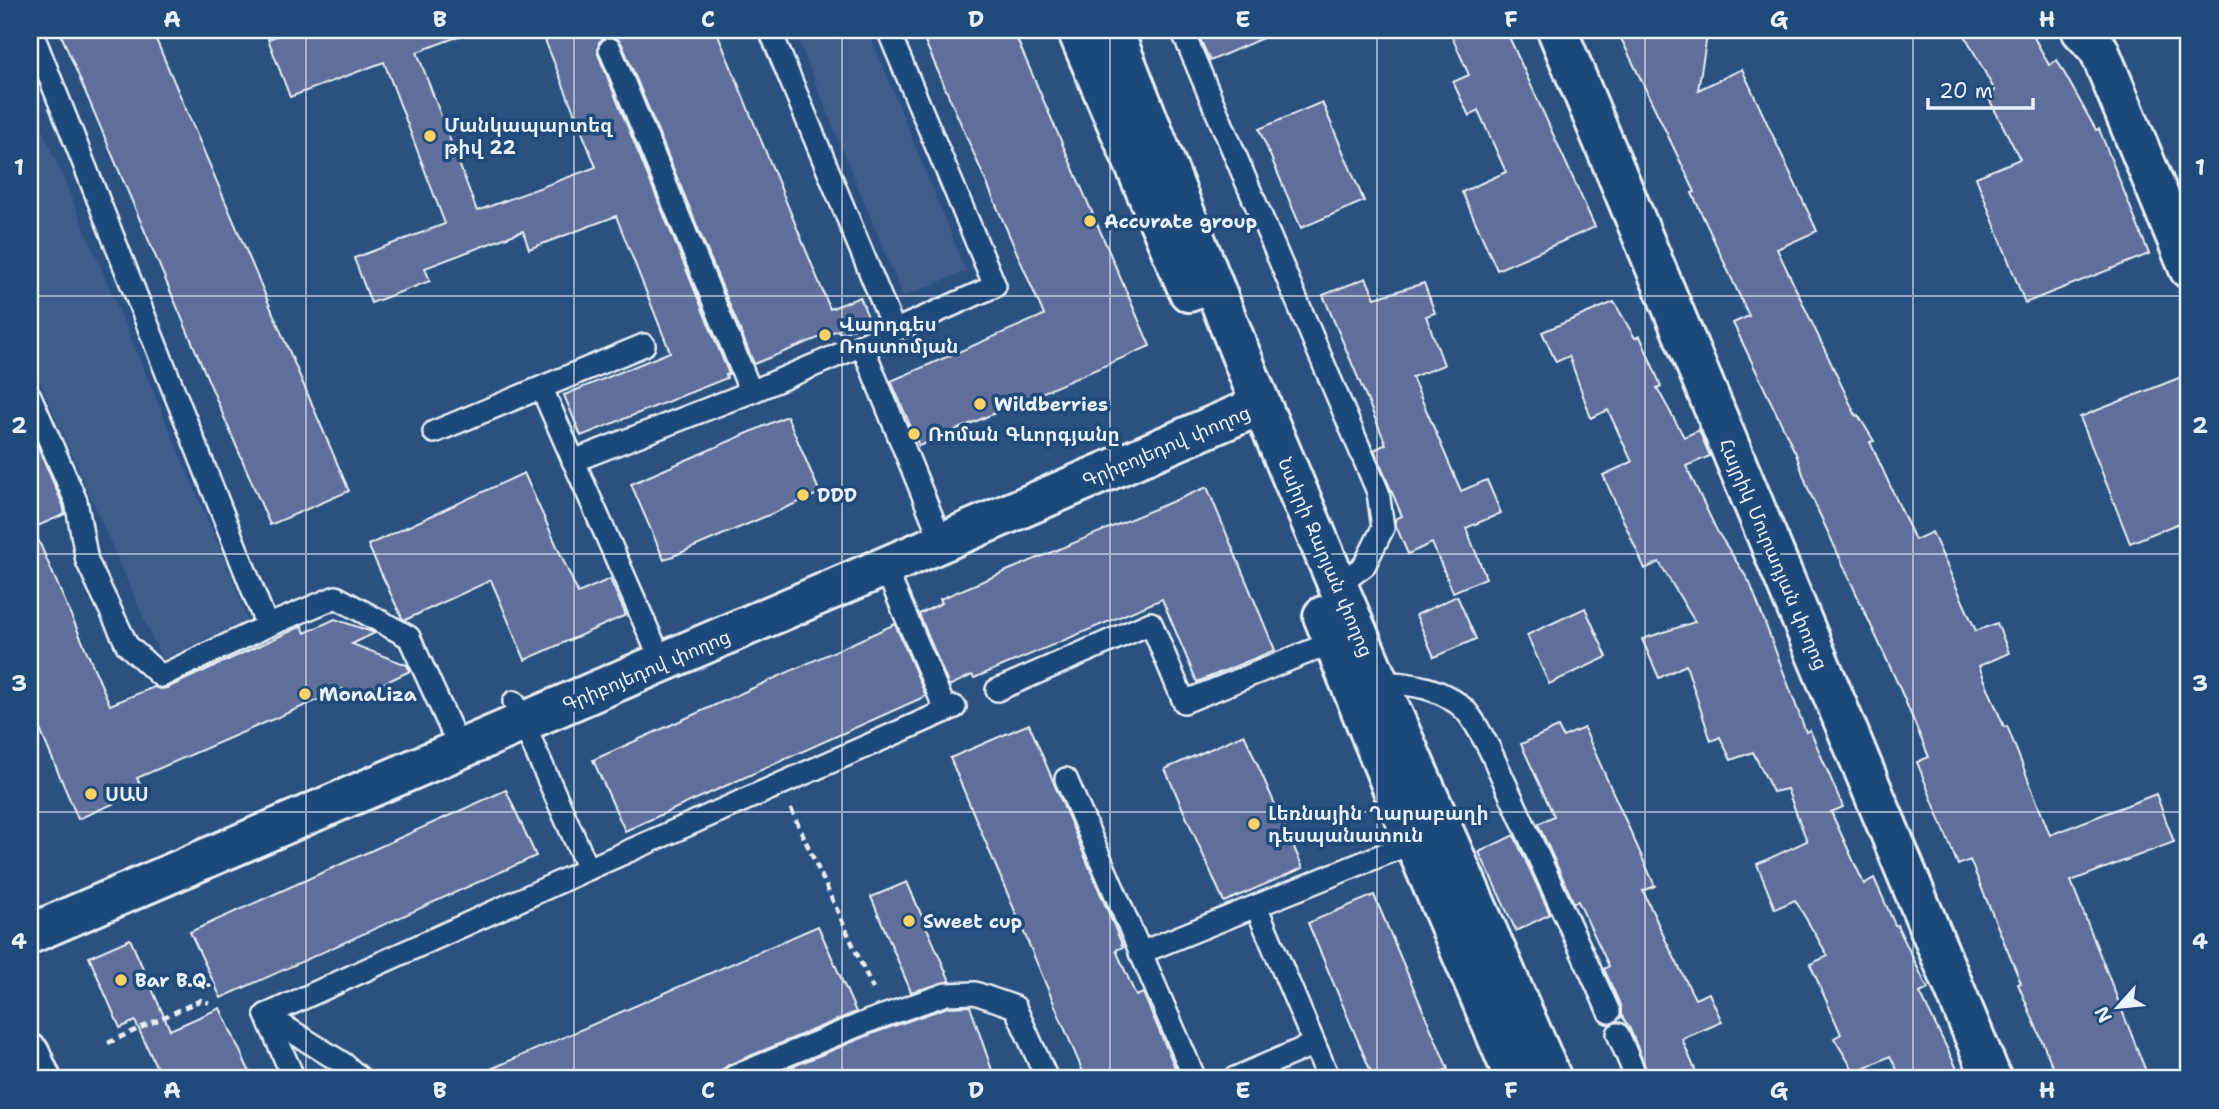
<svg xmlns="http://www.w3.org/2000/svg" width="2219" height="1109" viewBox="0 0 2219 1109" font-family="'Shantell Sans','Noto Sans Armenian',sans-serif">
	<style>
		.built { fill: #3e5d8a }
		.building { fill: #5f6e9a; stroke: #e8f1f8; stroke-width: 2 }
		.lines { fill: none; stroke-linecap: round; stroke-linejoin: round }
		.lane-casing { stroke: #e8f1f8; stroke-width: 26 }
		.street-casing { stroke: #e8f1f8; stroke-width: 44 }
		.secondary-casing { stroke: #e8f1f8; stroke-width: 44 }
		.primary-casing { stroke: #e8f1f8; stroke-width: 44 }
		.path { stroke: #e8f1f8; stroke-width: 4.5; stroke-dasharray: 7 5; stroke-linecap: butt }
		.lane { stroke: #1f4a7a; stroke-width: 21 }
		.street { stroke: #1f4a7a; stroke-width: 38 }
		.secondary { stroke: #1f4a7a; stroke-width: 38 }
		.primary { stroke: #1f4a7a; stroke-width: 38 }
		.grid { fill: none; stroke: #e8f1f8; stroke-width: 2; stroke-opacity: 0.55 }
		.poi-dot { fill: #ffd166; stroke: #1f4a7a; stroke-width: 2.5 }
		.labels { text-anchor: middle; stroke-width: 7; stroke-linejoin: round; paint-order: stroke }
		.poi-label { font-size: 19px; font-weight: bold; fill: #e8f1f8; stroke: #1f4a7a; text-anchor: start }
		.street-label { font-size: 19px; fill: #e8f1f8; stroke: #1f4a7a }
		.neatline { fill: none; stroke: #e8f1f8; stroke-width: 2.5 }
		.grid-label { font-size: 23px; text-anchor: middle; font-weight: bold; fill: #e8f1f8 }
	</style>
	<rect width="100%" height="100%" fill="#2b5180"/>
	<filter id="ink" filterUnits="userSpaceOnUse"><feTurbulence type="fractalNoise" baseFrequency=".0143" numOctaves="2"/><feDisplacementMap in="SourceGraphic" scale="14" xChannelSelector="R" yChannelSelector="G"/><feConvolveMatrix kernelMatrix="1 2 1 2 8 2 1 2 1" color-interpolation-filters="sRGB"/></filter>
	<g filter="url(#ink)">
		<!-- built -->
		<g class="built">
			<path d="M794 30H868L966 271 903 297Z"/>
			<path d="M30 100 231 575 249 624 162 660 30 359Z"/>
		</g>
		<!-- building -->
		<g class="building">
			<path d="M59 30H152L349 491 270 525Z"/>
			<path d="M293 30H467L468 33 417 52 477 211 596 167 541 30H716L830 309 860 297 870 322 840 334 838 330 754 364 622 44 617 38 606 37 599 42 598 54 729 374 726 375 727 378 581 436 564 395 670 352 616 216 529 249 523 231 425 268 430 281 371 303 354 258 445 224 384 62 290 97 268 39Z"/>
			<path d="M920 30H1013L1150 346 919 446 891 381 1044 315Z"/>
			<path d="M1196 30H1281L1210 61Z"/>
			<path d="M1449 30H1506L1595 227 1497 270 1462 192 1506 172 1478 110 1469 116 1453 82 1469 75Z"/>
			<path d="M1617 30H1708L1698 90 1742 69 1817 231 1777 249 1856 416 1858 415 1874 441 1870 442 1915 540 1932 532 1976 631 1997 623 2009 653 1979 666 2004 727 2007 726 2050 835 2156 794 2174 842 2071 881 2149 1079H2058L2018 984 2021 983 1970 860 1958 865 1917 762 1929 757 1898 684 1809 491 1796 454 1733 323 1749 316 1692 193 1695 192Z"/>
			<path d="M1962 30H2030L2049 65 2057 60 2096 130 2099 129 2149 254 2025 303 1976 177 2020 159 1987 95 1995 91Z"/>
			<path d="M1322 102 1364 201 1301 228 1259 129Z"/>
			<path d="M1366 278 1375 298 1424 283 1435 313 1426 316 1444 365 1412 377 1461 491 1487 480 1501 513 1466 528 1486 578 1453 592 1432 543 1408 554 1396 526 1395 519 1402 516 1374 450 1386 444 1323 295Z"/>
			<path d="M1614 302 1635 338 1640 336 1661 386 1657 388 1684 437 1699 430 1710 456 1686 466 1717 531 1750 583 1806 732 1810 730 1843 807 1831 812 1864 884 1874 878 1895 925H1897L1928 989 1920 993 1962 1079H1902L1890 1056 1855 1073 1834 1038 1841 1034 1810 964 1828 956 1795 900 1775 909 1757 864 1807 841 1787 789 1773 792 1753 752 1731 760 1720 737 1711 741 1686 665 1659 678 1642 639 1695 622 1659 562 1645 569 1603 475 1632 462 1608 410 1591 418 1569 356 1556 362 1542 332Z"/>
			<path d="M2189 374V519L2130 543 2080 417Z"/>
			<path d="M787 416 820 493 664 560 631 484Z"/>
			<path d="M30 428 63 505 65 514 33 528 110 705 154 687 160 689 167 688 302 626 305 633 335 619 375 633 352 644 407 665 410 671 348 700 343 689 137 778 143 791 78 819 30 706Z"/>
			<path d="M524 473 578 593 610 579 626 615 525 660 491 580 405 620 402 618 368 545Z"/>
			<path d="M1207 487 1275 650 1197 682 1162 599 974 678 972 675 949 686 919 614 942 603 940 599Z"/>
			<path d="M1457 596 1476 639 1434 657 1416 615Z"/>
			<path d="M1585 608 1607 657 1549 684 1527 635Z"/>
			<path d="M895 624 926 696 625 831 593 760Z"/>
			<path d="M1029 724 1123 947 1116 950 1136 996 1143 993 1180 1079H1086L950 758Z"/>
			<path d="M1558 727 1563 737 1584 728 1655 886 1643 891 1666 941 1695 999 1709 993 1722 1022 1682 1039 1699 1079H1650L1630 1029 1622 1016 1621 1017V1007L1604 969 1609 966 1578 901 1574 903 1538 824 1554 816 1521 744Z"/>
			<path d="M1244 734 1303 868 1224 902 1165 769Z"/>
			<path d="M506 790 536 856 221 998 190 932Z"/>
			<path d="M1514 835 1550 914 1516 931 1479 852Z"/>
			<path d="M907 882 950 981 911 992 871 897Z"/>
			<path d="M1374 895 1448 1069 1423 1079H1374L1308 923Z"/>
			<path d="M818 926 856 1012 728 1065 722 1070 720 1079H468Z"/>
			<path d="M130 939 170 1030 220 1008 253 1079H162L135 1021 120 1028 89 957Z"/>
			<path d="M970 1006 995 1079H762L874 1033 948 1007Z"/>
		</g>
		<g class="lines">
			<defs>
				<g id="lane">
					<path d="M31 30 267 626"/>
					<path d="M770 30 894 330"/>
					<path d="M888 30 995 286 862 345 942 542"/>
					<path d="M1182 30 1378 492 1383 528 1364 566 1338 585"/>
					<path d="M610 49 751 392 862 345"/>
					<path d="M542 389 653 642"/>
					<path d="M30 396 76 501 87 561 127 645 161 676 267 626 336 597 409 637 451 729"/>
					<path d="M434 432 644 345"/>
					<path d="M573 461 751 392"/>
					<path d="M885 567 946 711"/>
					<path d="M1379 683C1409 682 1444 688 1466 711 1475 721 1482 736 1489 748L1609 1012"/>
					<path d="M997 690 1151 623 1184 702 1333 642"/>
					<path d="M514 702 588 869"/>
					<path d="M1066 779 1195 1079"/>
					<path d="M1140 953 1256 906"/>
					<path d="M266 1015 588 869 955 707"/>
					<path d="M266 1015 344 1064 361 1079"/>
					<path d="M266 1015 294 1079"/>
					<path d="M1618 1034 1637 1079"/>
					<path d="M733 1077 869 1021 946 994 975 993 1015 1007 1047 1079"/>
					<path d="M1233 1079 1314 1044"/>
					<path d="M1329 1079 1256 906 1414 842"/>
				</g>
				<g id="street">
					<path d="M1557 30 1992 1079"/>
					<path d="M2081 30 2099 50 2189 269"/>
				</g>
				<g id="secondary">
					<path d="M1077 30 1189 292"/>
					<path d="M1113 30 1252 383 1379 683 1552 1079"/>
					<path d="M1323 616 1414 842 1515 1079"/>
					<path d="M30 934 1261 405"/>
				</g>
				<path id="primary" d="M30 1054 41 1079"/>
			</defs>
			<!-- lane casing -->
			<use href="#lane" class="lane-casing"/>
			<!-- street casing -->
			<use href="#street" class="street-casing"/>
			<!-- secondary casing -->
			<use href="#secondary" class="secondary-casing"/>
			<!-- primary casing -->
			<use href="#primary" class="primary-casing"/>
			<!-- path -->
			<g class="path">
				<path d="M791 809 873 989"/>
				<path d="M108 1043 201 1000 209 1003"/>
			</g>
			<!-- lane -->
			<use href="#lane" class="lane"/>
			<!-- street -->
			<use href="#street" class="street"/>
			<!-- secondary -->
			<use href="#secondary" class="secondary"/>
			<!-- primary -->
			<use href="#primary" class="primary"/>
		</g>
	</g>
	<!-- grid -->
	<path class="grid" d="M306 30V1079M574 30V1079M842 30V1079M1110 30V1079M1377 30V1079M1645 30V1079M1913 30V1079M30 296H2189M30 554H2189M30 812H2189"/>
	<!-- markers -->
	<g class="poi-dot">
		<circle cx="430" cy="136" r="7"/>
		<circle cx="1090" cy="221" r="7"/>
		<circle cx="825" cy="335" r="7"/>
		<circle cx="980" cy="404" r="7"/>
		<circle cx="914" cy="434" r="7"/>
		<circle cx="803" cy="495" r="7"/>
		<circle cx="305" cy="694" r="7"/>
		<circle cx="91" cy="794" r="7"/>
		<circle cx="1254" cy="824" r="7"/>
		<circle cx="909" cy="921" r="7"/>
		<circle cx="121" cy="980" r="7"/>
	</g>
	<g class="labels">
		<!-- poi labels -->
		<g class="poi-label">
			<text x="444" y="132">Մանկապարտեզ<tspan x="444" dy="22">թիվ 22</tspan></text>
			<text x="1104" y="228">Accurate group</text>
			<text x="839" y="331">Վարդգես<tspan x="839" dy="22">Ռոստոմյան</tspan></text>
			<text x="994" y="411">Wildberries</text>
			<text x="928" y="441">Ռոման Գևորգյանը</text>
			<text x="817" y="502">DDD</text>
			<text x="319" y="701">MonaLiza</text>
			<text x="105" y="801">ՍԱՍ</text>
			<text x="1268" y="820">Լեռնային Ղարաբաղի<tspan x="1268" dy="22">դեսպանատուն</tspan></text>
			<text x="923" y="928">Sweet cup</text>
			<text x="135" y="987">Bar B.Q.</text>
		</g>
		<!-- street labels -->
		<g class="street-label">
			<text transform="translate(1166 446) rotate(-23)" y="7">Գրիբոյեդով փողոց</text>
			<text transform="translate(1774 554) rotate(67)" y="7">Հայրիկ Մուրադյան փողոց</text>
			<text transform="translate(1326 557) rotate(67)" y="7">Նաիրի Զարյան փողոց</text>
			<text transform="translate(646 670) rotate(-23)" y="7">Գրիբոյեդով փողոց</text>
		</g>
	</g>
	<!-- margin -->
	<rect width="2219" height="1109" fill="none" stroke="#1f4a7a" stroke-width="77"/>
	<!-- north arrow -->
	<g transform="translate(2118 1007) rotate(243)" stroke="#1f4a7a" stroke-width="5" paint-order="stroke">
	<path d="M0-5L12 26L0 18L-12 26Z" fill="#e8f1f8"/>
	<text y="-10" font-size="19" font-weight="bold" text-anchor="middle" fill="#e8f1f8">N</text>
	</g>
	<!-- scale -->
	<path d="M1928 98v10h105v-10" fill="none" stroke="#e8f1f8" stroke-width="3.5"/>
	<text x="1939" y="98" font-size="21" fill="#e8f1f8" stroke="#1f4a7a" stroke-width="5" paint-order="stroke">20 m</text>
	<rect x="38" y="38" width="2142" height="1032" class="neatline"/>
	<g class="grid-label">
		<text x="172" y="27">A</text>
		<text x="440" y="27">B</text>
		<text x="708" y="27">C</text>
		<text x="976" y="27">D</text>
		<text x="1243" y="27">E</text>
		<text x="1511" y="27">F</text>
		<text x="1779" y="27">G</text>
		<text x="2047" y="27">H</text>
		<text x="19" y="175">1</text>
		<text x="2200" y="175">1</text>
		<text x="19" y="433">2</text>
		<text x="2200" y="433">2</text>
		<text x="19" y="691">3</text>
		<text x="2200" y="691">3</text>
		<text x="19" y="949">4</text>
		<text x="2200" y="949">4</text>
		<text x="172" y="1098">A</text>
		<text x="440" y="1098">B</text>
		<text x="708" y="1098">C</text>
		<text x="976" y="1098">D</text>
		<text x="1243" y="1098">E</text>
		<text x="1511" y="1098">F</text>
		<text x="1779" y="1098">G</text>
		<text x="2047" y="1098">H</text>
	</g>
</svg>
